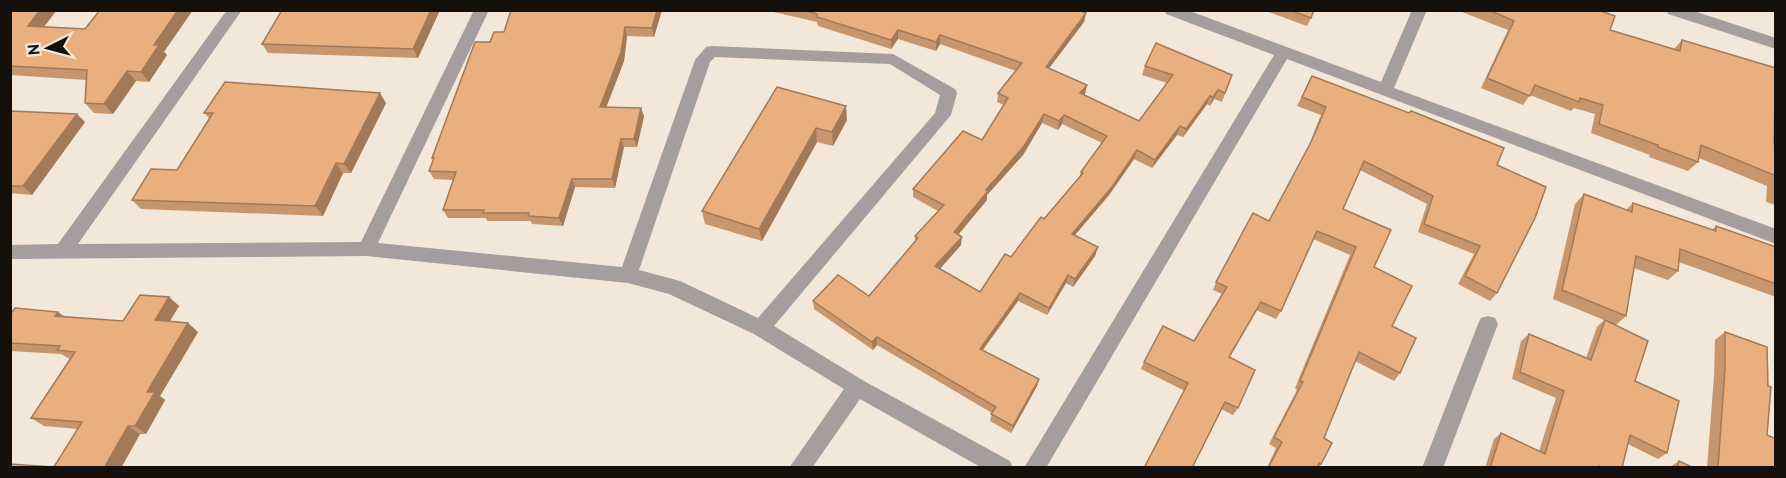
<svg xmlns="http://www.w3.org/2000/svg" width="1786" height="478" viewBox="0 0 1786 478" font-family="Overpass,sans-serif">
	<style>
		.lines { fill: none; stroke-linecap: round; stroke-linejoin: round }
		.street { fill: #a59d9e; fill-rule: evenodd }
		.wall { fill: #c8966c; fill-rule: evenodd }
		.shaded-wall { fill: #a37a58 }
		.building { fill: #e9af7e; stroke: #a37a58; stroke-width: 1.5; fill-rule: evenodd }
	</style>
	<rect width="100%" height="100%" fill="#f2e7d9"/>
	<g class="lines">
		<!-- street -->
		<g class="street">
			<path d="M227 10H242L78 244 361 242 474 10H489L378 243 622 267 695 60 706 47 711 46 893 54 955 89 957 93 951 115 774 326 864 381 1010 461 1013 468H982L860 399 812 468H789L844 389 754 334 669 294 628 283 366 256 10 259V245L58 244ZM715 57 890 64 940 95 935 113 758 318 680 281 639 270 710 62Z"/>
			<path d="M1164 10H1187L1381 82 1412 10H1427L1394 88 1776 229V244L1287 59 1046 468H1024L1274 55 1166 14Z"/>
			<path d="M1666 10H1691L1776 38V49L1668 14Z"/>
			<path d="M1488 316 1495 318 1498 324 1443 468H1422L1478 324 1481 318Z"/>
		</g>
	</g>
	<!-- wall -->
	<g class="wall">
		<path d="M10 10 44 27 164 52 167 55 149 82 136 81 113 114 94 113 85 103 86 80 10 75Z"/>
		<path d="M282 10H440L418 58 268 53 262 44Z"/>
		<path d="M511 10H662L654 37 627 36 624 61 606 107 644 116 637 147H624L615 188 575 187 563 226 532 224 531 221H487L486 218H448L443 210 454 180 434 179 429 171 433 160 432 158 490 42 504 32Z"/>
		<path d="M765 10H1079L1086 13 1084 22 1049 68 1087 85 1084 95 1139 121 1167 83 1142 75 1145 66 1232 75 1222 102 1214 99 1210 106 1207 104 1183 137 1177 135 1152 168 1134 159 1109 195 1075 235 1098 247 1095 256 1073 287 1066 283 1047 315 1018 301 983 350 1039 379 1037 386 1011 433 990 421 992 413 877 345 873 350 814 309 813 301 869 296 915 242V236L938 211 913 197V189L982 140 1004 105 997 102 998 93 1016 71 940 44 936 51 898 39 891 49 818 26 817 22ZM1042 123 1058 130 1062 124 1102 143 1081 172 1079 178 980 292 940 269 961 245 958 234 987 200V195L1023 155Z"/>
		<path d="M1263 10H1315L1307 26Z"/>
		<path d="M1463 10H1598L1610 30 1674 49 1682 40 1776 145V205L1766 202 1767 186 1699 158 1698 162 1688 171 1649 157 1650 155 1591 133 1595 114 1574 108 1571 111 1530 95 1523 105 1481 88 1508 30 1462 12Z"/>
		<path d="M1312 76 1497 165V293L1490 301 1458 284 1474 254 1418 232 1427 204 1360 170 1343 209 1374 267 1392 326 1400 373 1394 381 1355 361 1324 438 1321 464 1319 468H1267L1276 448 1269 444 1297 390 1295 388 1350 255 1313 239 1281 311 1276 319 1256 310 1229 357 1238 408 1233 415 1141 369 1144 362 1194 341 1222 294 1213 290 1216 282 1269 221 1307 150 1321 115 1297 106Z"/>
		<path d="M777 87 847 120 833 146 817 142 762 241 705 224 702 211Z"/>
		<path d="M386 103 351 173H343L323 216 141 209 132 200 177 170 210 119 204 113Z"/>
		<path d="M10 111 85 122 32 195 10 193Z"/>
		<path d="M1584 194 1626 210 1633 203 1712 230 1716 226 1776 247V297L1679 262 1678 271 1668 280 1634 268 1626 316 1616 325 1635 381 1667 453 1658 459 1628 444 1622 468H1485L1494 439 1501 433 1539 451 1556 398 1512 379 1521 341 1529 334 1586 358 1597 327 1604 320 1553 299 1575 204Z"/>
		<path d="M169 297 179 306 170 321 198 332 160 396 165 400 146 434H140L121 468H10L54 467 78 429 44 426 31 418 70 359 61 354 10 351V311L58 312 64 317 123 321Z"/>
		<path d="M1725 332 1767 435 1776 468H1707L1714 376 1715 340Z"/>
		<path d="M1679 461 1694 468H1668Z"/>
	</g>
	<!-- shaded-wall -->
	<g class="shaded-wall">
		<path d="M40 10H57L37 36 28 26Z"/>
		<path d="M178 10H193L164 52 167 55 149 82 141 72 154 45Z"/>
		<path d="M431 10H440L418 58 413 49Z"/>
		<path d="M657 10H662L654 37 652 28Z"/>
		<path d="M1086 13 1084 22 1044 75 1046 67Z"/>
		<path d="M625 27 627 36 624 61 603 116 600 107Z"/>
		<path d="M898 30V39L891 49V40Z"/>
		<path d="M940 35V44L936 51V42Z"/>
		<path d="M127 71 136 81 113 114 104 104Z"/>
		<path d="M1087 85 1085 94 1079 102 1080 93Z"/>
		<path d="M1218 90 1214 99 1210 106 1213 97Z"/>
		<path d="M380 93 386 103 351 173 344 164Z"/>
		<path d="M1210 96 1207 104 1183 137 1186 129Z"/>
		<path d="M846 106 847 120 833 146 832 132Z"/>
		<path d="M641 108 644 116 637 147 634 139Z"/>
		<path d="M77 114 85 122 32 195 23 186Z"/>
		<path d="M1044 114 1042 123 1023 155 987 195V200L954 240V232Z"/>
		<path d="M1064 115 1062 124 1058 130 1059 121Z"/>
		<path d="M1180 126 1177 135 1152 168 1155 160Z"/>
		<path d="M816 128 817 142 762 241 759 229Z"/>
		<path d="M621 139 624 147 615 188 612 179Z"/>
		<path d="M1137 150 1134 159 1109 195 1069 242 1072 234Z"/>
		<path d="M336 163 343 173 323 216 315 206Z"/>
		<path d="M572 179 575 187 563 226 559 218Z"/>
		<path d="M962 237 961 245 935 274V266Z"/>
		<path d="M1098 247 1095 256 1073 287 1075 279Z"/>
		<path d="M1068 275 1066 283 1047 315 1049 308Z"/>
		<path d="M1020 293 1018 301 978 356 980 349Z"/>
		<path d="M169 297 179 306 165 329 155 320Z"/>
		<path d="M58 312 70 321 55 316Z"/>
		<path d="M188 323 198 332 160 396 165 400 146 434 135 426 147 392Z"/>
		<path d="M877 337V345L873 350 872 342Z"/>
		<path d="M1039 379 1037 386 1011 433 1013 426Z"/>
		<path d="M128 426 140 434 121 468H104Z"/>
	</g>
	<!-- building -->
	<g class="building">
		<path d="M10 10H40L28 26 85 29 100 10H178L154 45H159L141 72 127 71 104 104 85 103 87 70 10 66Z"/>
		<path d="M282 10H431L413 49 262 44Z"/>
		<path d="M511 10H657L652 28 625 27 621 52 600 107 641 108 634 139H621L612 179H572L559 218 528 216 529 213H483L484 210H443L456 172 429 171 434 158H432L475 42H490L494 32H504Z"/>
		<path d="M803 10H1079L1086 13 1046 67 1087 85 1080 93 1139 121 1173 75 1145 66 1156 43 1232 75 1225 93 1218 90 1213 97 1210 96 1186 129 1180 126 1155 160 1137 150 1112 187 1072 234 1098 247 1075 279 1068 275 1049 308 1020 293 980 349 1039 379 1013 426 991 414 996 407 877 337 872 342 813 301 838 275 869 296 918 238 915 236 944 205 913 189 963 131 982 140 1008 98 998 93 1022 63 940 35 936 42 898 30 891 40 817 17V14ZM1044 114 1059 121 1064 115 1107 136 1081 172 1083 173 1044 219 1041 217 1011 257 1005 254 980 292 935 266 962 237 954 232 988 191 986 190 1024 146Z"/>
		<path d="M1290 10H1314L1311 18Z"/>
		<path d="M1489 10H1598L1615 16 1610 30 1680 51 1682 40 1776 68 1774 144 1776 145V176L1701 145 1698 162 1658 147V145L1599 124 1603 105 1580 98 1579 102 1535 85 1530 96 1487 78 1514 21Z"/>
		<path d="M1312 76 1409 113 1411 111 1504 148 1497 165 1546 187 1535 218 1497 293 1465 276 1480 246 1424 224 1433 196 1364 161 1343 209 1391 230 1374 267 1412 286 1392 326 1416 338 1400 373 1359 352 1324 438 1332 443 1321 464 1319 463 1317 468H1268L1282 442 1274 437 1303 382 1300 381 1356 247 1317 231 1281 311 1261 302 1229 357 1255 370 1238 408 1225 402 1192 468H1144L1188 383 1144 362 1163 326 1194 341 1227 287 1216 282 1253 213 1269 221 1311 142 1326 107 1302 97Z"/>
		<path d="M225 82 380 93 344 164 336 163 315 206 132 200 151 169 177 170 213 113H204Z"/>
		<path d="M777 87 846 106 832 132 816 128 759 229 702 211Z"/>
		<path d="M10 111 77 114 23 186H10Z"/>
		<path d="M1584 194 1632 212 1633 203 1716 231V226L1776 247V284L1680 249 1678 271 1636 256 1626 316 1562 290Z"/>
		<path d="M140 295 169 297 155 320 188 323 147 392H155L135 426H128L104 468H10V464L54 467 82 422 31 418 75 352 57 350 60 346 10 343V311L12 312 15 308 58 312 55 316 123 321Z"/>
		<path d="M1605 320 1648 341 1635 381 1679 401 1667 453 1630 435 1622 468H1601L1599 466 1598 468H1490L1501 433 1545 454 1564 391 1520 372 1529 334 1591 360Z"/>
		<path d="M1725 332 1767 347 1768 386 1771 387 1767 435 1776 439V468H1718L1725 369Z"/>
		<path d="M1679 461 1694 468H1677Z"/>
	</g>
	<!-- border -->
	<rect width="1786" height="478" fill="none" stroke="#14110c" stroke-width="24"/>
	<!-- north arrow -->
	<g transform="translate(48 48) rotate(264)" stroke="#f2e7d9" stroke-width="4.5" paint-order="stroke">
	<path d="M0-4.5L10 22L0 15L-10 22Z" fill="#14110c"/>
	<text y="-9" font-size="16" font-weight="bold" text-anchor="middle" fill="#14110c">N</text>
	</g>
</svg>
